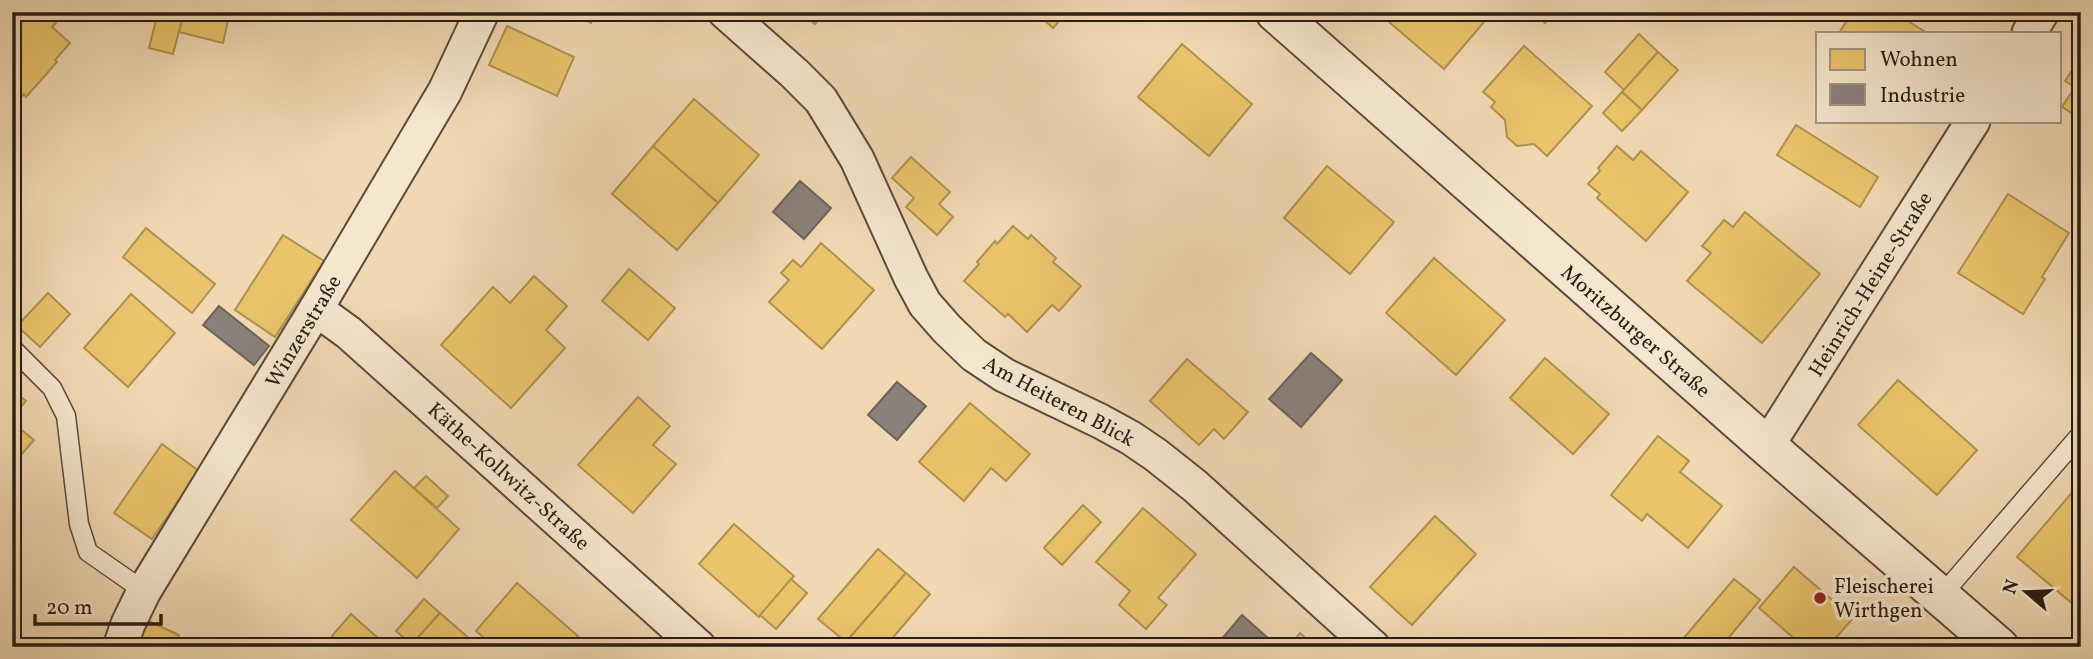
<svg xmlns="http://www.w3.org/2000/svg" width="2093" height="659" viewBox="0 0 2093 659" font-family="Vollkorn,serif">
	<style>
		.homes { fill: #e9c46a; stroke: #af9250; stroke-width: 2 }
		.industry { fill: #8a817c; stroke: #6d635d; stroke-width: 2 }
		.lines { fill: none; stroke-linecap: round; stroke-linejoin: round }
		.service-casing { stroke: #5a4c3c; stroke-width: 21 }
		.minor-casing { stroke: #5a4c3c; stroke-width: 37 }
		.tertiary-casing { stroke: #5a4c3c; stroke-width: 42 }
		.service { stroke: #f5e6ce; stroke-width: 18 }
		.minor { stroke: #f5e6ce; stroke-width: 33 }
		.tertiary { stroke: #f5e6ce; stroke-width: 38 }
		.poi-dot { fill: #8f2418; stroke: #f5e6ce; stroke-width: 2.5 }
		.labels { text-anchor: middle; stroke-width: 7; stroke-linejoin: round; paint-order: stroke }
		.street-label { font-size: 21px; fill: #281d14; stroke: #f5e6ce }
		.poi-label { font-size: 21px; fill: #281d14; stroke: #f5e6ce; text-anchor: start }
	</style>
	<rect width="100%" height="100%" fill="#f0d8b3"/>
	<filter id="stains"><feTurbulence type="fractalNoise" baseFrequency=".00286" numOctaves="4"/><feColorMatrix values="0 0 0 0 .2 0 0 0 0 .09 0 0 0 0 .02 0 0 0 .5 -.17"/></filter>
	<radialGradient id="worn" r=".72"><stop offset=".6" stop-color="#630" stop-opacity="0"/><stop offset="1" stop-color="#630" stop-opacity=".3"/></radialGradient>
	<!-- homes -->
	<g class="homes">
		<path d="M12 12H44L56 23 52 27 70 43 55 60 57 62 26 97 24 94 12 107Z"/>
		<path d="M158 12H184L173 54 149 48Z"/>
		<path d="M184 12H230L223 43 179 32Z"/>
		<path d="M568 12H596L591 23Z"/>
		<path d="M801 12H825L815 24Z"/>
		<path d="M1035 12H1067L1053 28Z"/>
		<path d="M1386 12H1473L1484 22 1444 69 1382 16Z"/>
		<path d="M1533 12H1554L1545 23Z"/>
		<path d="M1852 12H1893L1927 33H1839Z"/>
		<path d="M507 26 574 57 557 96 489 65Z"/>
		<path d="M1639 34 1658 52 1624 90 1605 72Z"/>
		<path d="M1182 44 1252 104 1209 156 1138 97Z"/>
		<path d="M1524 46 1592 106 1547 156 1534 144 1517 146 1507 137 1505 120 1491 107 1495 102 1483 92Z"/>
		<path d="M1658 52 1678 70 1642 110 1622 92Z"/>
		<path d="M2081 57V119L2062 107 2075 87 2065 81Z"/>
		<path d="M1622 92 1642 110 1622 131 1603 113Z"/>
		<path d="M694 99 759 155 718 203 653 146Z"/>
		<path d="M1796 125 1878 177 1860 207 1777 155Z"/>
		<path d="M653 146 718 203 677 250 612 194Z"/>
		<path d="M1617 146 1633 160 1641 151 1688 192 1646 241 1597 198 1600 194 1588 184 1600 171 1598 168Z"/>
		<path d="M911 157 950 192 939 204 953 217 937 235 906 207 914 198 892 178Z"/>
		<path d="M1327 166 1394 222 1350 274 1284 218Z"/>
		<path d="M2008 194 2069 233 2042 277 2045 279 2023 314 1958 273Z"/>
		<path d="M1745 212 1820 274 1762 343 1687 281 1711 253 1702 246 1724 220 1733 227Z"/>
		<path d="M1013 226 1028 239 1031 235 1056 258 1053 262 1081 286 1059 311 1052 305 1027 332 1008 314 1005 317 964 281 979 264 977 262 995 241 997 244Z"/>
		<path d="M146 228 215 284 192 313 123 257Z"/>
		<path d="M283 235 324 261 275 337 235 310Z"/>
		<path d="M821 243 874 290 822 349 769 302 789 280 781 273 793 260 801 267Z"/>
		<path d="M1434 258 1505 320 1456 375 1386 313Z"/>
		<path d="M629 269 675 308 648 340 602 301Z"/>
		<path d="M534 276 567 306 546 330 565 348 511 408 441 345 493 287 510 303Z"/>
		<path d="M48 293 70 314 40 347 17 326Z"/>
		<path d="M131 294 175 333 128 387 84 348Z"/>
		<path d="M1545 358 1609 414 1573 454 1510 398Z"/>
		<path d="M1187 359 1248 412 1224 439 1214 429 1199 445 1150 401Z"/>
		<path d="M1898 380 1977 450 1937 495 1858 425Z"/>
		<path d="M12 390 26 401 12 417Z"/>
		<path d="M638 397 670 426 653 445 676 464 633 513 578 465Z"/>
		<path d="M970 403 1030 454 1006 481 991 468 964 501 919 462Z"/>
		<path d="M12 422 34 440 12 465Z"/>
		<path d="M1658 436 1689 461 1680 472 1722 506 1688 548 1647 514 1642 521 1611 495Z"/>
		<path d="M162 444 199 471 152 539 114 513Z"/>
		<path d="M395 471 459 529 417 578 351 520Z"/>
		<path d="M426 476 448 496 437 508 414 488Z"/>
		<path d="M2081 482V611L2017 557Z"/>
		<path d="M1083 505 1101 522 1062 565 1044 548Z"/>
		<path d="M1143 508 1196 554 1158 598 1167 605 1146 629 1119 605 1130 591 1096 562Z"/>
		<path d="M1435 516 1476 554 1412 625 1370 587Z"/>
		<path d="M734 524 794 576 759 617 699 564Z"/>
		<path d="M878 549 906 573 846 642 818 619Z"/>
		<path d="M1794 567 1853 618 1828 647H1804L1759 608Z"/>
		<path d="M906 573 930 594 885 647H851L846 642Z"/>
		<path d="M791 579 807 593 776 629 760 615Z"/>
		<path d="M1734 579 1760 600 1721 647H1676Z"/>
		<path d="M517 583 578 636 569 647 485 646 489 642 476 631Z"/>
		<path d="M424 599 440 613 412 645 396 631Z"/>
		<path d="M440 613 471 640 465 647H418L413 643Z"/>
		<path d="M351 614 388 647H344L332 636Z"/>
		<path d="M144 619 179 635 174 647H131Z"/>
		<path d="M1300 633 1315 647H1288Z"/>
	</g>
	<!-- industry -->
	<g class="industry">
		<path d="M800 181 831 208 804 239 773 212Z"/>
		<path d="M219 306 269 346 254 365 203 325Z"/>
		<path d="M1311 353 1342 380 1301 427 1269 399Z"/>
		<path d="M897 382 926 406 897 440 868 415Z"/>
		<path d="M1242 615 1278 647H1215Z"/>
	</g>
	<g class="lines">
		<defs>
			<g id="service">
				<path d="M12 348 52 388 66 416 79 524 88 552 144 591"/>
				<path d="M1941 596 2081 434"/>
			</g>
			<g id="minor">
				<path d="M725 12 794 73 821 100 857 159 911 278 925 304 947 329 974 355 1004 375 1100 421 1131 438 1156 455 1195 486 1373 647"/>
				<path d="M2029 33 2042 12"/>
				<path d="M316 309 349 333 699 647"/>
				<path d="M1767 446 1973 121"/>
				<path d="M120 647 128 624 144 591 316 309 445 91 482 12"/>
			</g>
			<path id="tertiary" d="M1275 12 1767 446 1999 647"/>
		</defs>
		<!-- service casing -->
		<use href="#service" class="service-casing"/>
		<!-- minor casing -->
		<use href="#minor" class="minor-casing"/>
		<!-- tertiary casing -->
		<use href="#tertiary" class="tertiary-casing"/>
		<!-- service -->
		<use href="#service" class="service"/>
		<!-- minor -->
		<use href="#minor" class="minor"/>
		<!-- tertiary -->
		<use href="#tertiary" class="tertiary"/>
	</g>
	<!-- markers -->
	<circle class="poi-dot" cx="1820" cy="598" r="7"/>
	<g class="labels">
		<!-- street labels -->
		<g class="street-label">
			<text transform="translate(1870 284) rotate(-58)" y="7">Heinrich-Heine-Straße</text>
			<text transform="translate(303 331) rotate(-59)" y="7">Winzerstraße</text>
			<text transform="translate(1636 331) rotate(41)" y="7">Moritzburger Straße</text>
			<text transform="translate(1059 401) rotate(28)" y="7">Am Heiteren Blick</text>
			<text transform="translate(509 476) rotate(42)" y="7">Käthe-Kollwitz-Straße</text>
		</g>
		<!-- poi labels -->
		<g class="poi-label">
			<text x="1834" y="593">Fleischerei<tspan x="1834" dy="24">Wirthgen</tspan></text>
		</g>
	</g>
	<!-- margin -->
	<rect width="2093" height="659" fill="none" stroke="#f0d8b3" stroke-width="42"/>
	<rect x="14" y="14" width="2065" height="631" fill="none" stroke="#281d14" stroke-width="3.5"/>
	<rect x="21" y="21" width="2051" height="617" fill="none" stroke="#281d14" stroke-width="2"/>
	<!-- legend -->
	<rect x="1816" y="32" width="245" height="91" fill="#f5e6ce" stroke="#a39684" stroke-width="2"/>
	<rect x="1830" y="49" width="35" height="21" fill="#e9c46a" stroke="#a39684" stroke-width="2"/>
	<text x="1880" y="66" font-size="21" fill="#281d14">Wohnen</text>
	<rect x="1830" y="84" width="35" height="21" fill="#8a817c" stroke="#a39684" stroke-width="2"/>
	<text x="1880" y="102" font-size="21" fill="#281d14">Industrie</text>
	<!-- north arrow -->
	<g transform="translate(2026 592) rotate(289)" stroke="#f5e6ce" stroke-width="5" paint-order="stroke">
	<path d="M0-5L12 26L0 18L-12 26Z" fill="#281d14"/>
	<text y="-10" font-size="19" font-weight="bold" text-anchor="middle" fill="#281d14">N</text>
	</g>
	<!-- scale -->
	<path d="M35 614v10h126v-10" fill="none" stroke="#281d14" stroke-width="3.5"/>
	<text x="46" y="614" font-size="21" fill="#281d14" stroke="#f5e6ce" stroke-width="5" paint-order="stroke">20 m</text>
	<rect width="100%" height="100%" filter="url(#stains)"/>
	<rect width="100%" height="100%" fill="url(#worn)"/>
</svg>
